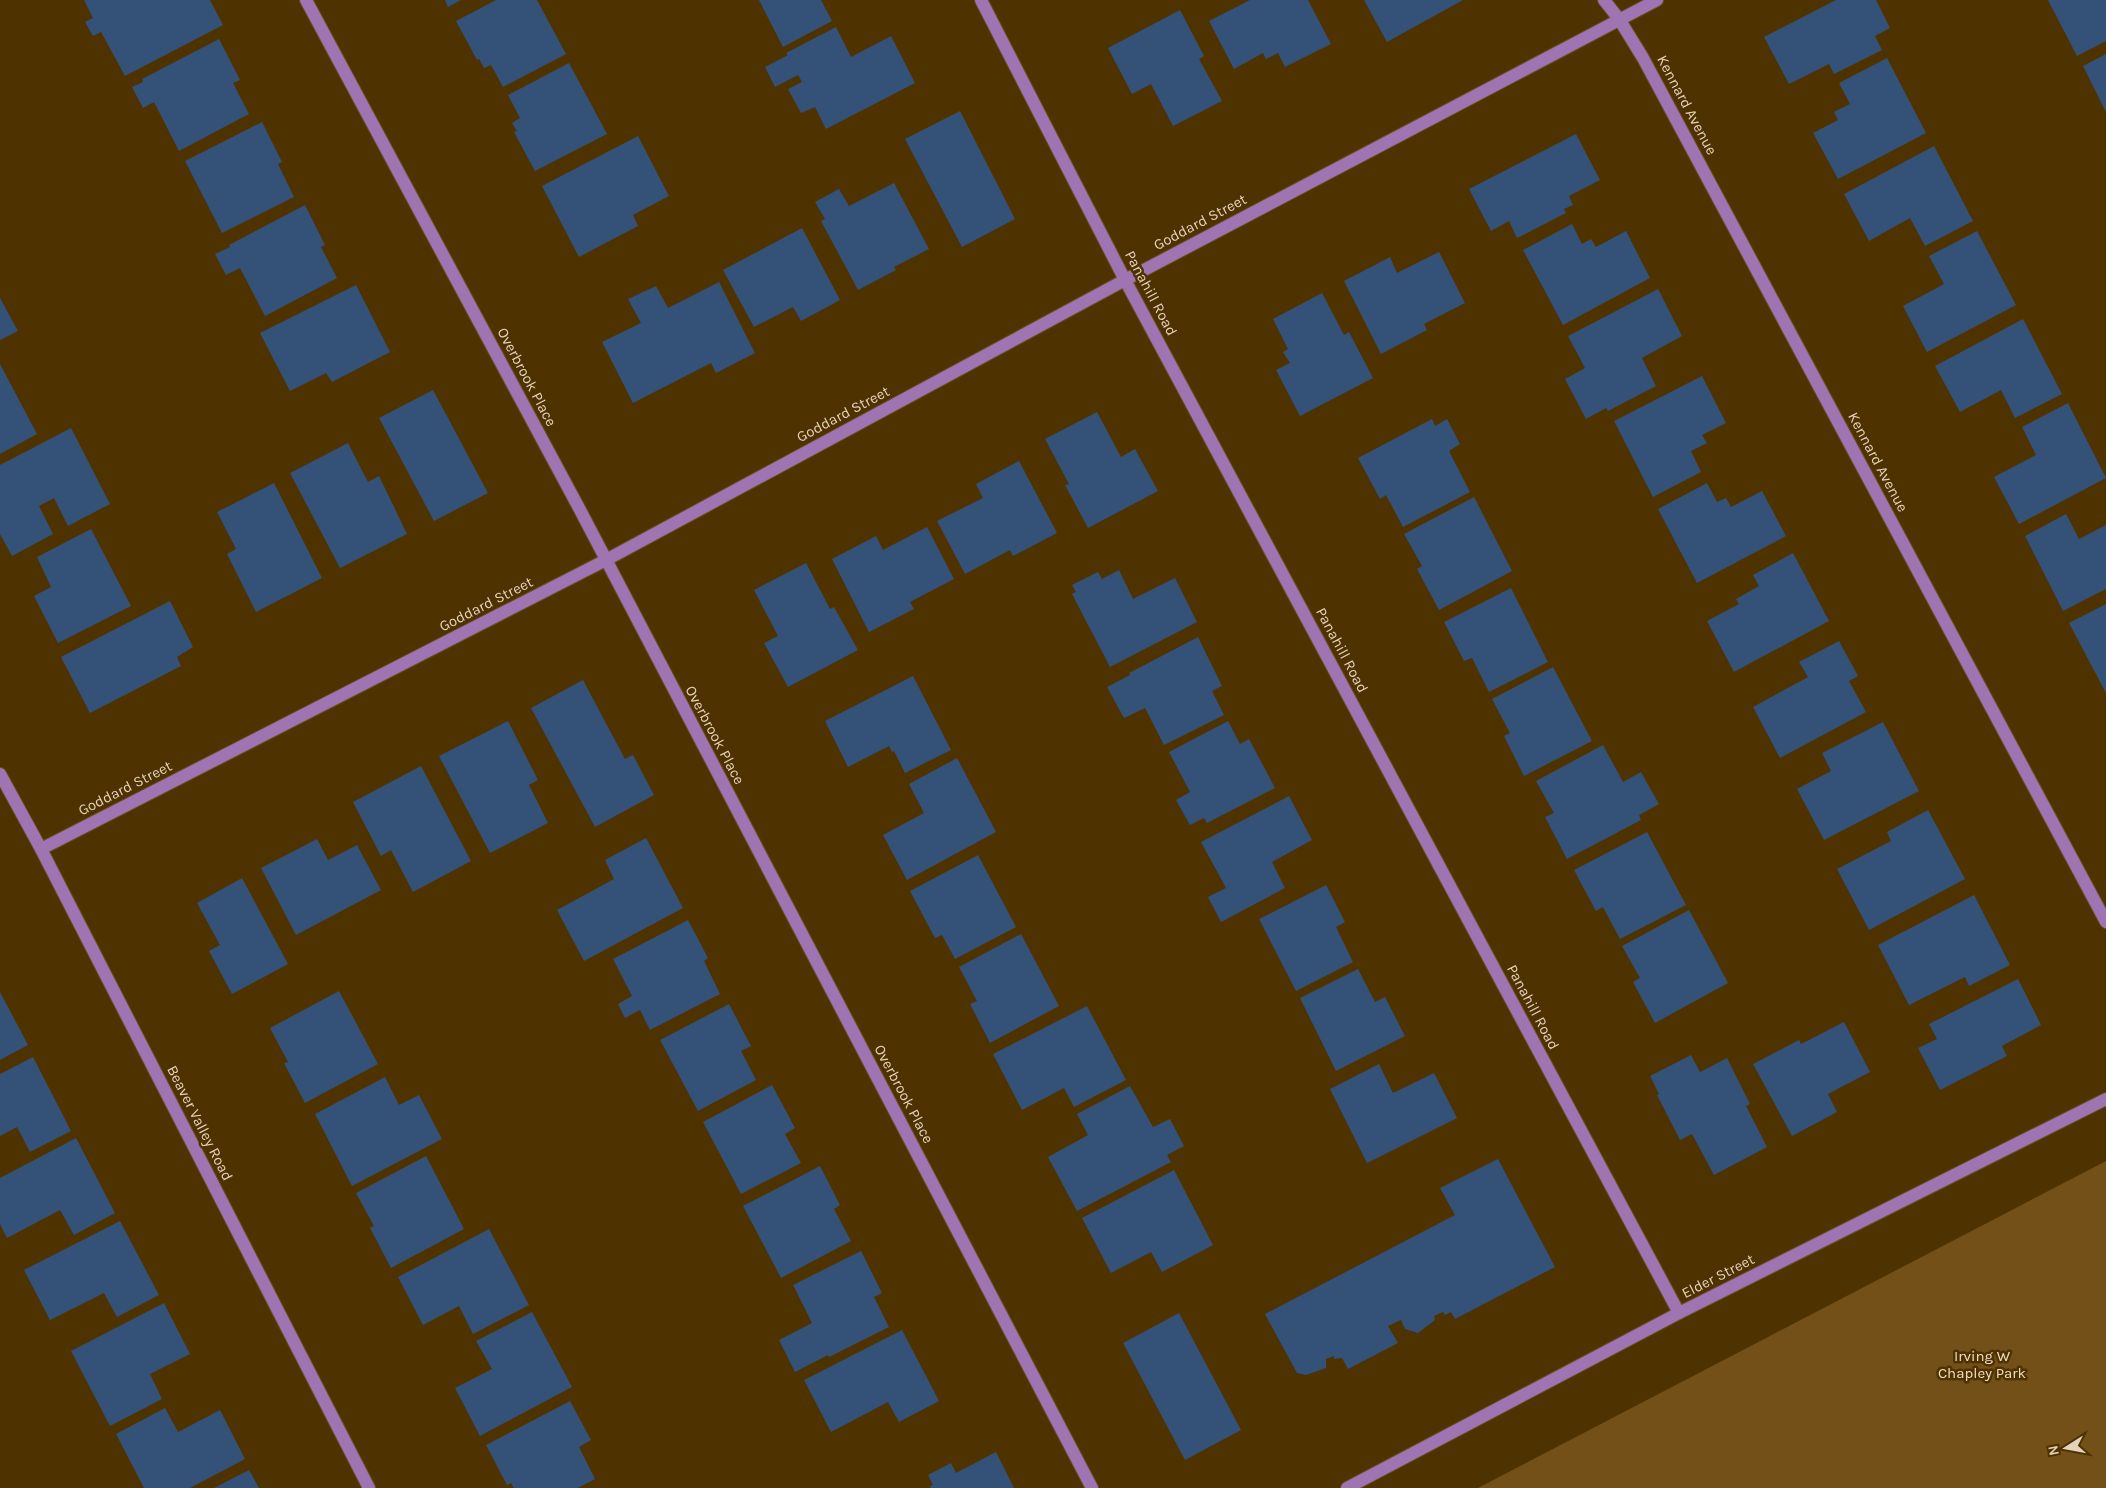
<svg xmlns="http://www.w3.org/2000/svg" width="2106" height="1488" viewBox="0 0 2106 1488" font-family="Karla,sans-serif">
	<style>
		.park { fill: #735017 }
		.building { fill: #345278 }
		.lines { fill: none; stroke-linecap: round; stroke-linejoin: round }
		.minor-casing { stroke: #694f22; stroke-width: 14 }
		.minor { stroke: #9f74b2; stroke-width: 12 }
		.labels { text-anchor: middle; stroke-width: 5; stroke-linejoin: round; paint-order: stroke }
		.street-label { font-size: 15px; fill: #e4d3bc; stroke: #4e3200 }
		.park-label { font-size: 15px; fill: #f0ddc4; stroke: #4e3200 }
	</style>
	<rect width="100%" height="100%" fill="#4e3200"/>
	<!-- park -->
	<path class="park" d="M2106 1161V1488H1478Z"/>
	<!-- building -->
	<g class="building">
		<path d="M84 0H210L223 25 125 76 101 32 93 36 85 22 93 18Z"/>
		<path d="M445 0H461L448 7Z"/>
		<path d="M496 0H537L566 54 503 87 491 65 484 68 479 59 477 60 456 21Z"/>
		<path d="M759 0H821L832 21 783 47Z"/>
		<path d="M1250 0H1308L1331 44 1285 67 1278 53 1266 59 1263 53 1234 69 1209 21Z"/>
		<path d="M1364 0H1463L1387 42Z"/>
		<path d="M1836 0H1876L1890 28 1875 36 1882 50 1834 74 1829 64 1789 84 1764 37Z"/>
		<path d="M2048 0H2106V41L2077 56Z"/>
		<path d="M1180 10 1204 56 1199 59 1222 101 1173 126 1151 84 1132 94 1108 48Z"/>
		<path d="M836 27 851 57 891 36 915 83 826 129 815 107 801 113 788 89 802 82 798 75 775 87 765 67 788 55 786 53Z"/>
		<path d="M219 39 240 80 233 83 249 114 179 151 154 102 143 108 132 87 143 82 142 79Z"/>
		<path d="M2106 54V112L2083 66Z"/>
		<path d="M1887 58 1926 133 1838 179 1813 133 1838 120 1834 112 1850 104 1839 83Z"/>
		<path d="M569 63 607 134 535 171 514 132 517 131 512 123 520 118 508 95Z"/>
		<path d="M960 111 1015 219 962 247 905 139Z"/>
		<path d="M262 122 282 162 278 164 294 197 222 233 185 161Z"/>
		<path d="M1576 134 1600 180 1569 196 1573 205 1564 209 1566 213 1517 238 1509 221 1491 231 1469 189Z"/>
		<path d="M638 136 669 196 633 215 638 226 579 257 542 186Z"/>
		<path d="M1934 146 1973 221 1925 246 1910 218 1869 241 1844 194Z"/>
		<path d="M894 183 929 249 894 267 896 270 858 290 821 221 825 219 815 202 839 189 849 206Z"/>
		<path d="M305 205 325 245 321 247 337 278 265 316 240 268 226 275 215 254 230 247 229 245Z"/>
		<path d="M1572 224 1582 244 1591 239 1596 247 1626 231 1650 278 1563 325 1523 250Z"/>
		<path d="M802 228 840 300 801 321 793 307 754 327 723 270Z"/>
		<path d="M1977 231 2016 305 1927 352 1903 306 1944 284 1929 256Z"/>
		<path d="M1439 252 1465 303 1424 324 1427 330 1381 354 1344 281 1390 257 1397 273Z"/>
		<path d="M719 282 755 353 716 373 711 363 633 403 602 342 641 323 628 299 656 286 668 308Z"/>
		<path d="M356 285 390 352 332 382 326 373 290 391 260 333Z"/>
		<path d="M1658 289 1682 336 1642 358 1656 386 1608 411 1606 408 1586 419 1565 379 1585 368 1568 336Z"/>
		<path d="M1322 293 1344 335 1349 332 1373 378 1300 416 1276 370 1290 363 1283 352 1288 349 1273 319Z"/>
		<path d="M0 298 18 331 0 340Z"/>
		<path d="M2023 319 2062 394 2015 418 2001 390 1960 412 1935 366Z"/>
		<path d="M0 364 37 434 0 454Z"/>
		<path d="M1702 376 1726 423 1702 435 1707 443 1691 451 1701 472 1653 497 1614 421Z"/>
		<path d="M433 390 488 493 434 521 379 418Z"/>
		<path d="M2068 403 2106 478 2019 524 1994 477 2036 455 2022 427Z"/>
		<path d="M1097 412 1121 457 1135 449 1158 491 1088 528 1065 485 1069 484 1045 439Z"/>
		<path d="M1432 419 1435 426 1447 419 1460 444 1449 451 1470 492 1403 527 1386 495 1380 499 1358 458Z"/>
		<path d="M71 428 110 504 68 526 54 498 39 506 53 534 12 556 0 534V465Z"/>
		<path d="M348 443 368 482 379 476 407 534 340 568 290 473Z"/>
		<path d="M1019 461 1057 533 1013 556 1010 550 965 574 937 521 983 498 976 484Z"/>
		<path d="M274 483 322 578 256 612 227 554 236 549 217 512Z"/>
		<path d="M1707 483 1717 502 1726 498 1731 507 1762 491 1786 536 1697 583 1658 509Z"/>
		<path d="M1474 497 1512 571 1439 610 1417 569 1422 566 1404 534Z"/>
		<path d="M2066 514 2079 539 2106 525V589L2063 611 2025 536Z"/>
		<path d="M927 527 954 579 910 602 914 609 869 632 832 559 876 536 883 550Z"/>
		<path d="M91 529 131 606 58 643 34 596 51 587 37 557Z"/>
		<path d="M1793 553 1829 621 1734 672 1707 621 1739 604 1736 599 1759 586 1753 575Z"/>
		<path d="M806 563 830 609 834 607 858 650 788 687 764 643 778 636 754 590Z"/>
		<path d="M1119 570 1133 599 1175 578 1197 622 1110 667 1072 594 1076 592 1072 585 1098 572 1102 579Z"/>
		<path d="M1511 588 1548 662 1489 692 1472 658 1464 661 1444 622Z"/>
		<path d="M170 601 193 647 177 657 181 666 90 713 61 657Z"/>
		<path d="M2106 604V693L2069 623Z"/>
		<path d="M1198 637 1222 686 1212 691 1224 715 1164 745 1145 708 1124 718 1107 687 1130 675 1129 673Z"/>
		<path d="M1839 641 1858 676 1849 681 1866 712 1780 758 1753 707 1808 677 1799 662Z"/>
		<path d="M1553 667 1592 741 1524 776 1504 736 1510 733 1492 699Z"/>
		<path d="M913 676 951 750 905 773 894 751 892 752 889 746 848 767 825 721Z"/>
		<path d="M583 680 625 759 633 755 654 795 595 827 531 708Z"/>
		<path d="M508 721 538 780 529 785 548 823 490 853 439 756Z"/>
		<path d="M1228 721 1240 744 1249 739 1275 788 1207 823 1204 818 1190 825 1176 800 1190 792 1169 752Z"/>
		<path d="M1883 722 1919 791 1824 840 1797 789 1831 771 1822 753Z"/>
		<path d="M1603 745 1623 782 1641 772 1659 804 1639 815 1641 820 1567 859 1545 817 1554 813 1536 781Z"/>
		<path d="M957 758 996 832 907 880 883 835 924 813 909 784Z"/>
		<path d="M421 766 471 861 413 892 391 850 381 856 353 802Z"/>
		<path d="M1289 796 1312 840 1272 862 1285 888 1221 922 1208 897 1226 888 1201 842Z"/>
		<path d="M1928 810 1965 879 1869 930 1837 869 1891 841 1887 832Z"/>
		<path d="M1647 832 1686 905 1620 939 1603 907 1596 911 1574 870Z"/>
		<path d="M646 838 683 908 584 961 557 910 614 879 605 860Z"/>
		<path d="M317 839 328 860 357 845 381 890 296 935 261 868Z"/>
		<path d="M978 855 1016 927 955 959 942 935 935 938 910 891Z"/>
		<path d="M242 878 288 964 232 994 209 951 220 945 197 903Z"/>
		<path d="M1326 885 1345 922 1336 927 1353 962 1296 991 1259 919Z"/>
		<path d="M1974 895 2010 965 1969 986 1965 977 1909 1005 1878 945Z"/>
		<path d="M1689 910 1728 983 1655 1023 1633 982 1640 978 1622 946Z"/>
		<path d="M688 920 708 958 704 961 720 994 650 1030 640 1010 625 1018 618 1004 632 996 613 959Z"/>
		<path d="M1021 934 1059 1006 990 1043 970 1004 977 1001 959 967Z"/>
		<path d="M1358 969 1375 1002 1385 997 1405 1036 1336 1071 1300 998Z"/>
		<path d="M2018 979 2041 1025 2002 1046 2007 1056 1940 1090 1918 1048 1937 1039 1929 1024Z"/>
		<path d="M339 991 378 1064 305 1103 284 1063 288 1062 270 1028Z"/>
		<path d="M0 992 28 1045 0 1060Z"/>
		<path d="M729 1004 751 1046 741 1051 756 1080 698 1111 660 1040Z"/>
		<path d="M1087 1006 1126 1080 1074 1107 1064 1088 1022 1110 993 1054Z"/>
		<path d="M1844 1022 1870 1072 1828 1094 1837 1112 1792 1136 1753 1064 1799 1040 1801 1044Z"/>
		<path d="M1691 1055 1700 1072 1727 1058 1750 1104 1746 1106 1767 1147 1714 1175 1692 1134 1680 1140 1657 1095 1659 1094 1650 1076Z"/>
		<path d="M33 1057 71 1131 30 1152 17 1127 0 1136V1074Z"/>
		<path d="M1379 1064 1393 1093 1434 1073 1457 1118 1367 1163 1330 1089Z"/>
		<path d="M385 1077 399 1105 419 1095 442 1139 352 1186 315 1114Z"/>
		<path d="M772 1085 795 1128 785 1134 801 1163 741 1194 703 1122Z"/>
		<path d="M1130 1086 1153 1127 1170 1119 1184 1146 1167 1155 1171 1162 1077 1211 1048 1157 1088 1135 1077 1114Z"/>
		<path d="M76 1138 115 1213 74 1235 60 1210 7 1238 0 1224V1178Z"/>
		<path d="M426 1156 464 1229 391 1268 370 1228 374 1226 356 1193Z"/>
		<path d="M1498 1159 1555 1267 1455 1319 1451 1312 1445 1315 1443 1312 1434 1316 1435 1320 1418 1333 1405 1329 1401 1320 1388 1326 1398 1343 1348 1369 1342 1358 1334 1359V1356L1326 1359V1368L1306 1375 1297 1373 1265 1314 1455 1215 1440 1188Z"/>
		<path d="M820 1166 840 1205 834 1209 851 1241 781 1278 743 1206Z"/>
		<path d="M1174 1170 1213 1245 1162 1272 1151 1252 1111 1273 1082 1218Z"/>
		<path d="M120 1221 159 1295 117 1317 104 1293 50 1320 24 1270Z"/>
		<path d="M489 1229 529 1305 473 1334 459 1306 423 1325 398 1277Z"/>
		<path d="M861 1251 882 1293 874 1297 889 1327 829 1357 828 1355 795 1372 779 1340 812 1323 793 1285Z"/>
		<path d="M164 1303 190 1354 150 1374 162 1399 110 1426 71 1351Z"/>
		<path d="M532 1312 572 1387 480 1436 455 1388 492 1369 476 1341Z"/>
		<path d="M1179 1313 1241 1430 1185 1460 1123 1343Z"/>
		<path d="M902 1330 939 1401 899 1422 888 1402 831 1432 804 1380Z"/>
		<path d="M570 1401 591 1440 579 1447 595 1479 578 1488H514L511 1483 507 1485 486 1445Z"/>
		<path d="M165 1408 178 1432 220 1410 245 1459 190 1488H144L116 1434Z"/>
		<path d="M996 1452 1014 1488H931L930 1486 933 1485 928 1475 951 1463 956 1473Z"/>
		<path d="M249 1470 259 1488H214Z"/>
	</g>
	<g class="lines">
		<defs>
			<g id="minor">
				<path d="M306 0 579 508 1092 1488"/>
				<path d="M981 0 1125 280 1679 1313"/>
				<path d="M1604 0 1619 19 1643 58 2106 922"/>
				<path d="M0 774 41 849 369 1488"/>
				<path d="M41 849 606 560 1125 280 1657 0"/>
				<path d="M1347 1488 1679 1313 2106 1099"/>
			</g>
		</defs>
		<!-- minor casing -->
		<use href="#minor" class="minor-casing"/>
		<!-- minor -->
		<use href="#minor" class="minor"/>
	</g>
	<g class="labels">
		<!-- street labels -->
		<g class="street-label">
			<text transform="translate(1687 105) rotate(62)" y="5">Kennard Avenue</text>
			<text transform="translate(1200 222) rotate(-28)" y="5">Goddard Street</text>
			<text transform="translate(1151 293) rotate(62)" y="5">Panahill Road</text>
			<text transform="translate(527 377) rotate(62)" y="5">Overbrook Place</text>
			<text transform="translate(843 414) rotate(-28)" y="5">Goddard Street</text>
			<text transform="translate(1878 462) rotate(62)" y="5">Kennard Avenue</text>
			<text transform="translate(486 604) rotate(-27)" y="5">Goddard Street</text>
			<text transform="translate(1342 650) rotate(62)" y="5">Panahill Road</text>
			<text transform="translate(715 735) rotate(62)" y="5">Overbrook Place</text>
			<text transform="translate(125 788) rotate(-27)" y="5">Goddard Street</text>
			<text transform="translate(1533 1007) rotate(62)" y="5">Panahill Road</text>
			<text transform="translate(904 1094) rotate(62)" y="5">Overbrook Place</text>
			<text transform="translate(200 1123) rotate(63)" y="5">Beaver Valley Road</text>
			<text transform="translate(1718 1276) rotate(-27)" y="5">Elder Street</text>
		</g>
		<!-- park labels -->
		<g class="park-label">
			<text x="1982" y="1361">Irving W<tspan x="1982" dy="17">Chapley Park</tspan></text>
		</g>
	</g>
	<!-- north arrow -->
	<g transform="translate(2066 1448) rotate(259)" stroke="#4e3200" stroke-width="4" paint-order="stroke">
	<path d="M0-4L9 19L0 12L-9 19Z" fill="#e4d3bc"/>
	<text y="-8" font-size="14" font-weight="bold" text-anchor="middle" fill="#e4d3bc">N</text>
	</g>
</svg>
